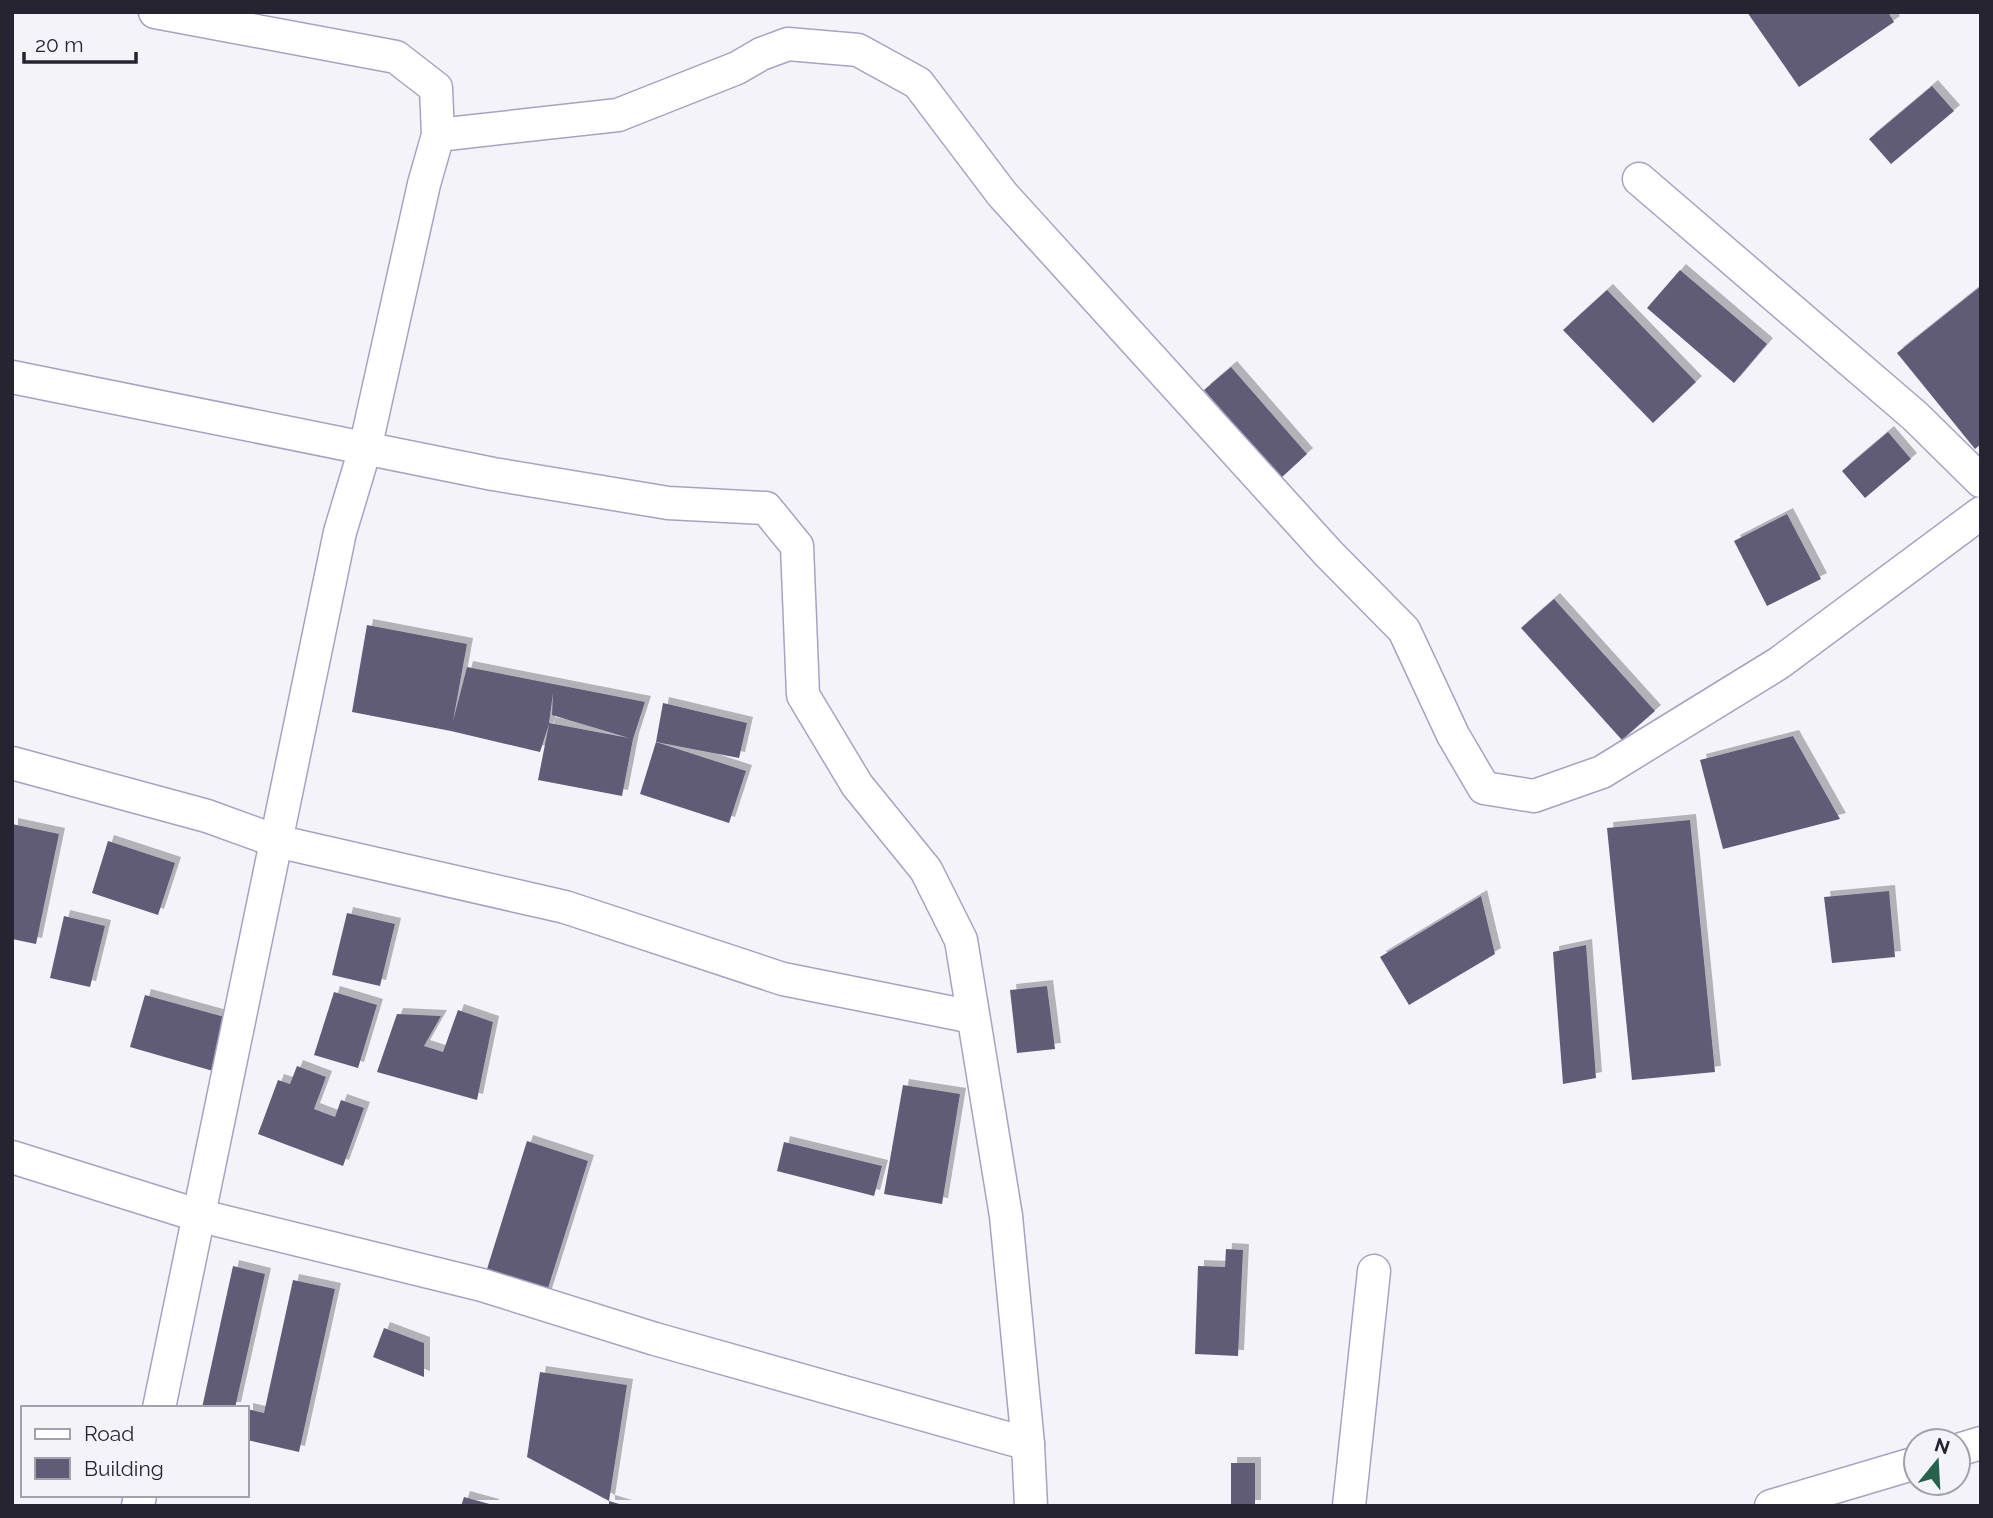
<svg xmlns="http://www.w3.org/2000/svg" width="1993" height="1518" viewBox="0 0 1993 1518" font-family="Raleway,sans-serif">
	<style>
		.building { fill: #605c78; fill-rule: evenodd; filter: url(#shadow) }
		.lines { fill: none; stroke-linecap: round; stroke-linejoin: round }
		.minor-casing { stroke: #a7a2c2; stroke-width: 35 }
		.minor { stroke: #fff; stroke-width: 32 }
	</style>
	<defs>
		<filter id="shadow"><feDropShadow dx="6" dy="-6" stdDeviation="0" flood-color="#0004"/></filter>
	</defs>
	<rect width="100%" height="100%" fill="#f4f3fa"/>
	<!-- building -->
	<g class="building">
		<path d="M1747 12H1888L1894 22 1799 87Z"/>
		<path d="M1932 86 1954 111 1891 164 1869 139Z"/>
		<path d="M1680 270 1767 344 1734 383 1647 308Z"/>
		<path d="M1981 286V444L1975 449 1897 353Z"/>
		<path d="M1607 290 1696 382 1653 423 1563 330Z"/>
		<path d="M1231 367 1307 454 1281 478 1204 390Z"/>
		<path d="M1888 432 1911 459 1865 498 1842 471Z"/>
		<path d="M1787 514 1821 579 1767 606 1734 541Z"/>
		<path d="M1554 599 1655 711 1622 740 1521 628Z"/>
		<path d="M367 625 467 644 453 721 467 667 645 702 633 739 622 796 538 780 549 724 540 752 451 731 352 712ZM553 693 552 715 629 738 549 723Z"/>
		<path d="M663 703 747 723 739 758 656 742Z"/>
		<path d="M1793 736 1840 819 1723 849 1700 760Z"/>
		<path d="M656 742 746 771 729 823 640 794Z"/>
		<path d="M1690 820 1715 1072 1632 1080 1607 828Z"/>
		<path d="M12 824 59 834 36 944 12 939Z"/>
		<path d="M108 841 175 863 158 915 92 893Z"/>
		<path d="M1889 891 1895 957 1832 963 1824 897Z"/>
		<path d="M1481 896 1495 954 1409 1005 1380 957Z"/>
		<path d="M347 913 395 924 380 986 332 975Z"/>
		<path d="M64 916 105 926 90 987 50 978Z"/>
		<path d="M1586 945 1596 1078 1563 1084 1553 952Z"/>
		<path d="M1047 986 1055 1049 1017 1053 1010 990Z"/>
		<path d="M334 992 377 1005 358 1068 314 1055Z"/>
		<path d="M145 995 228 1018 213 1071 130 1047Z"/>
		<path d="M458 1010 493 1022 477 1100 377 1072 397 1014 441 1016 424 1046 443 1052Z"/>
		<path d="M297 1066 326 1077 314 1109 335 1117 341 1100 364 1108 343 1166 258 1134 278 1080 290 1084Z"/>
		<path d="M903 1085 960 1094 942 1204 884 1194Z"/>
		<path d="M527 1141 588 1161 543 1304 482 1285Z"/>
		<path d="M784 1142 882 1166 874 1196 777 1171Z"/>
		<path d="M1226 1249 1243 1250 1238 1356 1195 1354 1198 1266 1225 1267Z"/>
		<path d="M233 1266 265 1274 235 1408H202Z"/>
		<path d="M293 1280 335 1289 299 1452 247 1440V1409L264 1413Z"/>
		<path d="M384 1328 424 1343V1377L373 1357Z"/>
		<path d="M540 1372 627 1385 609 1501 626 1506H609V1501L527 1457Z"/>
		<rect x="1231" y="1463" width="24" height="43"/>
		<path d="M464 1497 493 1505V1506H461Z"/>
	</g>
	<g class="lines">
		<defs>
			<g id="minor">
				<path d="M155 12 396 57 436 88 438 135 424 184 365 449 340 532 159 1408"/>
				<path d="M438 135 618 115 737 68 761 54 788 44 858 50 918 83 1002 194 1329 554 1404 630 1453 735 1484 788 1534 796 1602 772 1779 663 1981 513"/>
				<path d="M1639 179 1915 416 1981 481"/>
				<path d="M12 377 493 474 668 503 766 508 797 546 803 695 857 785 926 870 961 940 1006 1216 1028 1444 1031 1506"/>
				<path d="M12 763 207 816 276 841 565 907 783 979 973 1017"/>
				<path d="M12 1157 197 1215 482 1285 655 1339 1028 1444"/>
				<path d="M1958 1450 1981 1443"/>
				<path d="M138 1506 140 1495"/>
				<path d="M1349 1506 1374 1271"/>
				<path d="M1771 1506 1916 1463"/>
			</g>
		</defs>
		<!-- minor casing -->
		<use href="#minor" class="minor-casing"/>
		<!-- minor -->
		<use href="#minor" class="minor"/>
	</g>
	<!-- border -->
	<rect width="1993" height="1518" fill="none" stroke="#262431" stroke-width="28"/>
	<!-- legend -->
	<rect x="21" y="1406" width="228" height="91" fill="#f4f3fa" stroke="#a2a0aa" stroke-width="2"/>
	<rect x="35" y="1429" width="35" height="10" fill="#ffffff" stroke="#a2a0aa" stroke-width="2"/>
	<text x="84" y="1441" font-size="21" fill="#262431">Road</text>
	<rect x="35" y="1458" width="35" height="21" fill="#605c78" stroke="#a2a0aa" stroke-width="2"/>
	<text x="84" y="1476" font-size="21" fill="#262431">Building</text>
	<!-- north arrow -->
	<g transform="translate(1937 1462) rotate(18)"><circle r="33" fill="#f4f3fa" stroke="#a2a0aa" stroke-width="2"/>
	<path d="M0-5L12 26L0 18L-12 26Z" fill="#27624c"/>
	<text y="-10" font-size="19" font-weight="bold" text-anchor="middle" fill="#262431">N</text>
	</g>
	<!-- scale -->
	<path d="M24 52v10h112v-10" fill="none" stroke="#262431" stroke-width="3.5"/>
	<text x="35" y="52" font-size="21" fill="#262431" stroke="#f4f3fa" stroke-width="5" paint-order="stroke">20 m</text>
</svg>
